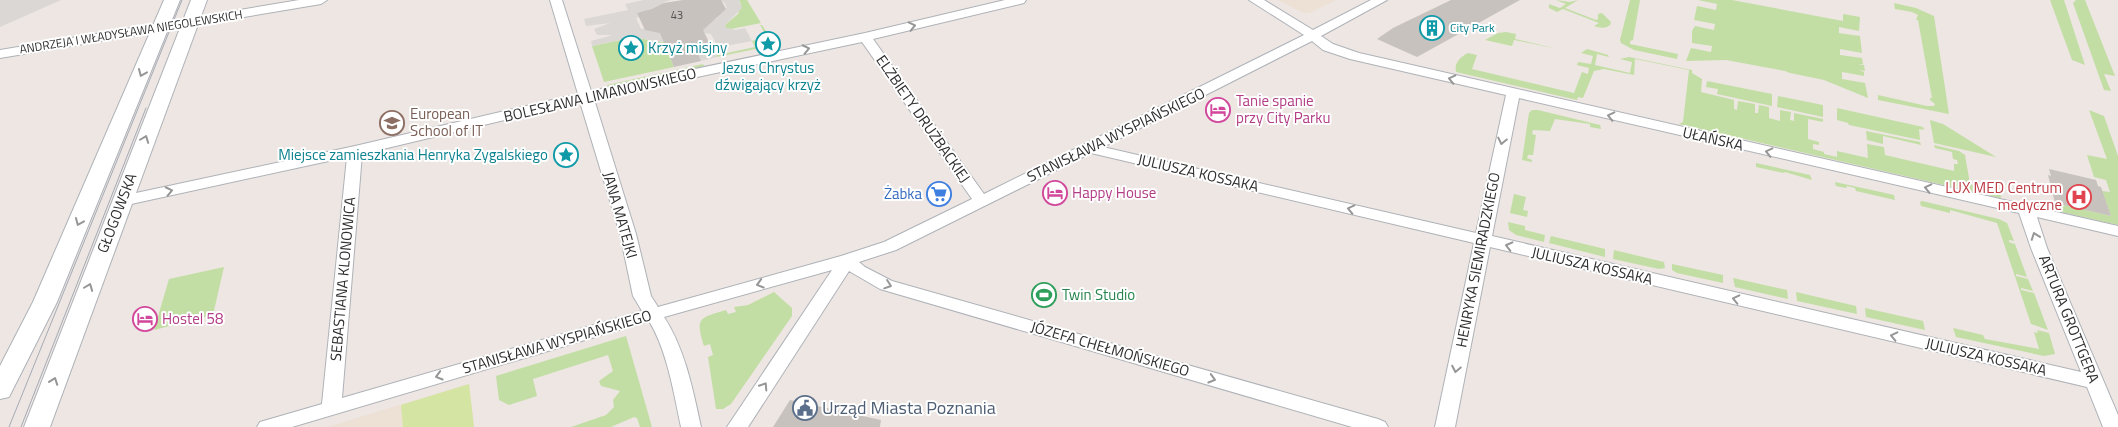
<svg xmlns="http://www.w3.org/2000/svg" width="2118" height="427" viewBox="0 0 2118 427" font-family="'Titillium Web',sans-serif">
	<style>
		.education { fill: #ede0d4 }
		.green { fill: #c3dea5 }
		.pitch { fill: #d4e4a2 }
		.plaza { fill: #dad7d5 }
		.building { fill: #c7c2bd }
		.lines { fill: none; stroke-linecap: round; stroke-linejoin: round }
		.minor-casing { stroke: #aeb2b8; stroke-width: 2 }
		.tertiary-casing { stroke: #aeb2b8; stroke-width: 2 }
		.minor { fill: #fff; fill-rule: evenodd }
		.tertiary { fill: #fff; fill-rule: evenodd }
		.tram { stroke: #a5abb6; stroke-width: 1 }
		.oneway { stroke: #969696 }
		.labels { text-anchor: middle; stroke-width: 4; stroke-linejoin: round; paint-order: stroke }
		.far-number-label { font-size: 11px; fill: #545352 }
		.far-culture-label { font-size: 12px; fill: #0d838f; stroke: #fff; text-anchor: start }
		.far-street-label { font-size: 12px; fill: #2e2e2e; stroke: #fff }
		.culture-label { font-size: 15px; fill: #0d838f; stroke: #fff; text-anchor: start }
		.street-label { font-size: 15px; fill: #2e2e2e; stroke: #fff }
		.hotel-label { font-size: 15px; fill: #b23c85; stroke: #fff; text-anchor: start }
		.education-label { font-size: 15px; fill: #785e54; stroke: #fff; text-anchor: start }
		.health-label { font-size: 15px; fill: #be3a42; stroke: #fff; text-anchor: end }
		.shop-label { font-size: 15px; fill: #366cbe; stroke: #fff; text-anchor: end }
		.leisure-label { font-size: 15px; fill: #27864d; stroke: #fff; text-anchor: start }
		.near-service-label { font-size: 18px; fill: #4e5e75; stroke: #fff; text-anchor: start }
	</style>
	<rect width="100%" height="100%" fill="#ede6e2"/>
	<!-- education -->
	<g class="education">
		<path d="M1278 0H1336L1309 13H1304Z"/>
		<path d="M469 384 474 427H328L396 406Z"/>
	</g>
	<!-- green -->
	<g class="green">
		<path d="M739 0H747L761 23 731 29 726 28 725 25 738 14 741 4Z"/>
		<path d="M1556 0 1570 2 1578 0 1565 8 1596 20 1598 19V14L1602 13 1611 22 1610 25C1605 29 1600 28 1594 26L1599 23 1563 9 1557 12 1549 8V4L1560 8 1566 4Z"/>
		<path d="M1630 0H1640L1633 40 1630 41V44L1678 54 1677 59 1634 50 1621 43 1620 40Z"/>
		<path d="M1698 0H1732L1843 21V14L1860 17 1859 31 1839 27V33L1860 36 1862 53 1840 49V55L1862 58 1863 64H1858L1864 65 1865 71 1859 70 1864 72V76L1842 72V79L1865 83 1868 98 1824 80 1790 73 1785 71 1726 60 1686 61 1691 48 1711 52 1712 46 1692 43V31L1695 26 1714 30 1715 24 1694 20 1697 6 1716 10 1717 4Z"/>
		<path d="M2050 0H2064L2085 65 2072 60Z"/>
		<path d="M2076 0H2085L2115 76 2104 74 2111 91 2104 90 2073 3Z"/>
		<path d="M1894 3 1916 8 1934 16 1949 114 1878 100V95L1927 106H1934L1935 104 1930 100V98H1932L1918 20H1916L1918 15 1912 12 1895 9Z"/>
		<path d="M760 25H762L775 45 717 57 715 51 718 55 755 47 752 41 767 37Z"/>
		<path d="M1506 32 1516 34 1515 39 1558 49 1514 40 1512 46 1485 40 1498 33Z"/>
		<path d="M633 37 660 42 677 39 666 48 674 67 604 82 592 46 625 39 630 49 633 48 629 38Z"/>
		<path d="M1587 49 1608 55 1609 57 1597 54 1595 65 1630 73 1632 62 1620 59 1629 57 1692 70V73L1702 79 1701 92 1734 100V109L1737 110 1738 101 1755 104V113H1758L1759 105 1769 107V118L1780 121V110L1791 112 1790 120 1794 121V113L1823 119V122L1808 119V139L1819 142V145L1813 144V149L1824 152V154L1837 157V151L1868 158 1867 144 1884 147 1885 155 1954 171V164H1958L1957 160 1953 159 1952 152 1935 148 1934 145 1959 151 1965 155 1970 184 2002 196 2000 198 1679 124 1683 122 1689 70 1635 59 1634 75 1604 69 1594 71 1583 98 1578 97 1577 100 1456 72C1454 63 1460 57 1468 53L1477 55 1472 69 1574 93 1582 72 1588 74 1589 68 1577 65 1578 62 1591 64 1593 56 1581 53Z"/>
		<path d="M703 64 704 66 608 87 607 85Z"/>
		<path d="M1707 81 1772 94V106L1717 94 1718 89 1706 87Z"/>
		<path d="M1778 96 1823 105V117L1777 107Z"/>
		<path d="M1837 108 1923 127 1924 130 1919 129 1920 140 1849 125 1848 123 1837 120Z"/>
		<path d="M1538 110 1600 125 1601 129 1590 127V124L1555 119 1550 131 1533 130 1532 134 1536 135 1533 155H1528L1527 158 1532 160V162L1522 160 1529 113 1532 110Z"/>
		<path d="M2089 110 2104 116 2118 156V225L2053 210 2049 207H2056L2055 203 2111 216 2102 191 2110 192 2106 180 2094 177 2087 155 2107 159Z"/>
		<path d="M1930 120 1943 124 1996 157 1934 143Z"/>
		<path d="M1866 131 1920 142 1921 145 1883 136V144L1867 140Z"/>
		<path d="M1756 163 1810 175 1812 180 1785 172 1784 173 1756 167Z"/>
		<path d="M1835 182 1890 194 1894 195 1895 200 1856 191 1855 188 1847 186 1846 188 1836 186Z"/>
		<path d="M1514 194 1526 197 1523 210 1528 211 1527 217 1510 213Z"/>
		<path d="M1922 201 1999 219 2007 223 2014 241 2009 240V242L2015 244 2027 277 2016 274V276L2028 279 2033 291 2021 288V290L2034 293 2048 330 2031 324 1997 223 1950 210V213L1921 206 1920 202Z"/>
		<path d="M1508 222 1525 226V230L1545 235 1544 242 1516 235 1509 230Z"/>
		<path d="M1551 236 1605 249V257L1549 243Z"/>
		<path d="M1614 250 1664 262 1665 268 1659 269 1613 259Z"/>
		<path d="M1672 264 1723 275V283L1677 273 1672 270Z"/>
		<path d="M224 267 213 315 154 330 169 279Z"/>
		<path d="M1733 278 1787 290 1788 299 1735 287Z"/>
		<path d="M774 292 792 308V316L731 404 723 409H716L708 357 713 355 710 344 704 346C695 318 699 318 726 310L728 314 736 312 734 307 748 305Z"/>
		<path d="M1796 292 1856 306 1857 314 1797 301Z"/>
		<path d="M1865 308 1923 321 1925 330 1866 317Z"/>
		<path d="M1953 328 1983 335 1985 339 2039 349 2034 332 2038 333 2037 330 2049 333 2055 354 2044 356 1956 337Z"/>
		<path d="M626 336 652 427H640L637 418 634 417 611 427H571L606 415 614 407 613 400 620 391 601 386 599 381 613 371 608 355 533 379 537 396 509 405 499 400 496 376Z"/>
	</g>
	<!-- pitch -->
	<path class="pitch" d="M469 384 474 427H403L401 405Z"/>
	<!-- plaza -->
	<g class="plaza">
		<path d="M0 0H61L0 27Z"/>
		<path d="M644 0H670L663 3 666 7 640 13 641 16 636 18 641 29 716 19 717 18 714 17 727 8 724 2 718 0H739L742 8 725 25 726 28 735 30 745 28 752 41 715 48 717 57 701 61 697 51 717 45 711 34 705 33 660 42 633 37 592 46 591 41 613 35H597L594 29 610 23 586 26 584 19 628 10 625 4Z"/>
	</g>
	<!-- building -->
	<g class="building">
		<path d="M683 0H721L726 9 703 30 712 48 697 51 701 61 674 67 660 33 645 30 637 13 652 9 664 3Z"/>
		<path d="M1451 0H1520L1417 57 1377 39 1393 28Z"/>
		<path d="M2049 169 2096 180 2098 186 2101 187 2111 216 2055 203 2048 175 2051 176Z"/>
		<path d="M790 400 881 420 880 427H773Z"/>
	</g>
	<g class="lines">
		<defs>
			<g id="minor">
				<path d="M299 0H327L321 4 0 58V50Z"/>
				<path d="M550 0H562L591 91 865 33 1005 0H1026L1024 3 873 39 984 194 1304 35 1249 0H1264L1313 30 1371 0H1387L1321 36 1333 44 1359 53 2118 226V236L2037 217 2047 248 2118 415V427H2103L2087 387 1490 247 1455 427H1435L1474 243 1091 153 896 250 859 262 865 267 892 281 1378 419 1385 422 1388 427H1352L880 289 849 271 748 427H727L832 270 664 317C685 349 693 390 701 427H681C674 394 667 350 649 321L292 427H257L260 422 322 404 347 157 122 206 116 204 114 201 116 198 122 196 355 146 578 94ZM1312 41 1323 50 1350 59 1506 95 1476 233 1103 147ZM862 42 972 199 884 242 841 256 658 307 651 296 636 234 594 99ZM1519 98 2019 213 2031 248 2081 372 1492 236ZM580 102 620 234 633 296 642 311 342 398 362 154Z"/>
			</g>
			<g id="tertiary">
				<path d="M164 0H180L57 302 9 397 0 399V366L33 302Z"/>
				<path d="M191 0H207L50 427H24Z"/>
			</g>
		</defs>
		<!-- minor casing -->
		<use href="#minor" class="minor-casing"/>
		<!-- tertiary casing -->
		<use href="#tertiary" class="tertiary-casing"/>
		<!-- minor -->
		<use href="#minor" class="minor"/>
		<!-- tertiary -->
		<use href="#tertiary" class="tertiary"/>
		<!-- tram -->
		<g class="tram">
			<path d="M9 427 182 0"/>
			<path d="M21 427 146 108"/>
		</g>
	</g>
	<!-- one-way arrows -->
	<defs><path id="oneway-chevron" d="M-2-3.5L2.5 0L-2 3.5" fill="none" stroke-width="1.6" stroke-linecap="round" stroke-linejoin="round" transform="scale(1.25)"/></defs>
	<g class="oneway">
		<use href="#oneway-chevron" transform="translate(912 26) rotate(-13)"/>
		<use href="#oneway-chevron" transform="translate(806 49) rotate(-12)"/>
		<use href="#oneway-chevron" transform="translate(142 73) rotate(113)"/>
		<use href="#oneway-chevron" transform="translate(1452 79) rotate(-167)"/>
		<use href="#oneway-chevron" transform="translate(1611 116) rotate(-167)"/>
		<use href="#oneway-chevron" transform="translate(145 139) rotate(-69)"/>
		<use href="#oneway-chevron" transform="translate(1502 141) rotate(102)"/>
		<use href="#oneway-chevron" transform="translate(1769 152) rotate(-167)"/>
		<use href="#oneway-chevron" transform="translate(1928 188) rotate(-167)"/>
		<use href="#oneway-chevron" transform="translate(169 191) rotate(-12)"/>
		<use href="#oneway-chevron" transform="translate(1351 209) rotate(-167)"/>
		<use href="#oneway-chevron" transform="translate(79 222) rotate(113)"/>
		<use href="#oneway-chevron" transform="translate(2035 236) rotate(-110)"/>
		<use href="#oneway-chevron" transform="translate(1509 246) rotate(-166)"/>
		<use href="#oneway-chevron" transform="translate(760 284) rotate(164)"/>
		<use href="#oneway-chevron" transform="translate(888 285) rotate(19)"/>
		<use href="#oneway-chevron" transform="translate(89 287) rotate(-69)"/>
		<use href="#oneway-chevron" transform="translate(1736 299) rotate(-167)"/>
		<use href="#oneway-chevron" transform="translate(1894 336) rotate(-167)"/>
		<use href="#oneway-chevron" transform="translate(1456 369) rotate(101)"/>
		<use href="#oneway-chevron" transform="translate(439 376) rotate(164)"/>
		<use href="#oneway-chevron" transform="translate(1212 379) rotate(16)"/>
		<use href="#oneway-chevron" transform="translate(54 381) rotate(-70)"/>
		<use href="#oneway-chevron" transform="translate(764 386) rotate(-57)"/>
	</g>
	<!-- icons -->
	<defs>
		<symbol id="building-ring" viewBox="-11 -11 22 22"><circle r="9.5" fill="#fff" stroke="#0f9aa8" stroke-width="1.5"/><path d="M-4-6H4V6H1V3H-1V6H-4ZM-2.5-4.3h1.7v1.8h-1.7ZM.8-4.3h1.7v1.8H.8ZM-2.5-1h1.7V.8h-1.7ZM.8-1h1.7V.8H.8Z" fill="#0f9aa8"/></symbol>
		<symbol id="sight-ring" viewBox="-11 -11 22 22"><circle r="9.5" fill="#fff" stroke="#0f9aa8" stroke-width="1.5"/><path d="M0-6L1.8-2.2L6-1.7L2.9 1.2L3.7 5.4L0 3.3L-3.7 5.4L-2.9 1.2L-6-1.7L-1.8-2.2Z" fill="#0f9aa8"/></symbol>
		<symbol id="hotel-ring" viewBox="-11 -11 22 22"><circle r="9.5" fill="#fff" stroke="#d1479c" stroke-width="1.5"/><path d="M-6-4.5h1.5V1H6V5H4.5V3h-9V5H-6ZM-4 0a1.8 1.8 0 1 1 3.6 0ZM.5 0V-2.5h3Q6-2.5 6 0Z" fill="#d1479c"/></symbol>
		<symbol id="school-ring" viewBox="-11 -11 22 22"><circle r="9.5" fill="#fff" stroke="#8d6e63" stroke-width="1.5"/><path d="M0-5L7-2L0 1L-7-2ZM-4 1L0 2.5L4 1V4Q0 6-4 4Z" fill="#8d6e63"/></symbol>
		<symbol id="supermarket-ring" viewBox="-11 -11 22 22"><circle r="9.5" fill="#fff" stroke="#3f7fe0" stroke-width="1.5"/><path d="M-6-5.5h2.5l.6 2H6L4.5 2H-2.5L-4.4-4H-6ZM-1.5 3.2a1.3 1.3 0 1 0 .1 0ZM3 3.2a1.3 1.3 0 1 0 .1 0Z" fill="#3f7fe0"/></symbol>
		<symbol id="hospital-ring" viewBox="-11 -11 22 22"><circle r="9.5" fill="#fff" stroke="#e0444e" stroke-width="1.5"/><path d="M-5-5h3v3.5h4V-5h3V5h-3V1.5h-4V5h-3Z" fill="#e0444e"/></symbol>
		<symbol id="stadium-ring" viewBox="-11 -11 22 22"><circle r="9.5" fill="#fff" stroke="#2e9e5b" stroke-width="1.5"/><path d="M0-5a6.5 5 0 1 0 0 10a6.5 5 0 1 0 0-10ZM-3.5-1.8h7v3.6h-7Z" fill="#2e9e5b"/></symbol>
		<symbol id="civic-ring" viewBox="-11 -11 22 22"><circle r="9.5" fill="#fff" stroke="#5c6f8a" stroke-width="1.5"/><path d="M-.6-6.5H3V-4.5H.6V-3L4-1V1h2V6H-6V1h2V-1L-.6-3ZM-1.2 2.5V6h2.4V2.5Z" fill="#5c6f8a"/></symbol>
	</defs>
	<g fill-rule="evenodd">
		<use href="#building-ring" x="1418" y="14" width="28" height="28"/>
		<use href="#sight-ring" x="754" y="30" width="28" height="28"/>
		<use href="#sight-ring" x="617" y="34" width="28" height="28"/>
		<use href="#hotel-ring" x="1204" y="96" width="28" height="28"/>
		<use href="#school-ring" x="378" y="109" width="28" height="28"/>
		<use href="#sight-ring" x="552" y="141" width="28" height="28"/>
		<use href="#hotel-ring" x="1041" y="179" width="28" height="28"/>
		<use href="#supermarket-ring" x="925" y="180" width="28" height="28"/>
		<use href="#hospital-ring" x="2065" y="183" width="28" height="28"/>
		<use href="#stadium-ring" x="1030" y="281" width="28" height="28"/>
		<use href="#hotel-ring" x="131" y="305" width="28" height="28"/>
		<use href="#civic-ring" x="791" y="394" width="28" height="28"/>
	</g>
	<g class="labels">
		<!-- far-number labels -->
		<g class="far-number-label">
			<text x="677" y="19">43</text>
		</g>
		<!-- far-culture labels -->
		<g class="far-culture-label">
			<text x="1450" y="32">City Park</text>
		</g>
		<!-- far-street labels -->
		<g class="far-street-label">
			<text transform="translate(131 32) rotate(-9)" y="4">ANDRZEJA I WŁADYSŁAWA NIEGOLEWSKICH</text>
		</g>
		<!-- culture labels -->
		<g class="culture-label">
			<text x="648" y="53">Krzyż misjny</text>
			<text x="768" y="73" text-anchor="middle">Jezus Chrystus<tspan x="768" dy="17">dźwigający krzyż</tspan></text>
			<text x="548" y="160" text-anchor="end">Miejsce zamieszkania Henryka Zygalskiego</text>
		</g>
		<!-- street labels -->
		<g class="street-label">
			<text transform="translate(600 95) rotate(-13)" y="5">BOLESŁAWA LIMANOWSKIEGO</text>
			<text transform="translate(923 119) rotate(55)" y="5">ELŻBIETY DRUŻBACKIEJ</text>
			<text transform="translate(1116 135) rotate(-26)" y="5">STANISŁAWA WYSPIAŃSKIEGO</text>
			<text transform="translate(1713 139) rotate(13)" y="5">UŁAŃSKA</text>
			<text transform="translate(1198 173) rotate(13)" y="5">JULIUSZA KOSSAKA</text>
			<text transform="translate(117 213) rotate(-69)" y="5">GŁOGOWSKA</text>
			<text transform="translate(620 215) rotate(74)" y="5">JANA MATEJKI</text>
			<text transform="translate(1478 260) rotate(-79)" y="5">HENRYKA SIEMIRADZKIEGO</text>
			<text transform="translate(1592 266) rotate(13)" y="5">JULIUSZA KOSSAKA</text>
			<text transform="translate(343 279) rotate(-85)" y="5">SEBASTIANA KLONOWICA</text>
			<text transform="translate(2069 319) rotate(68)" y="5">ARTURA GROTTGERA</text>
			<text transform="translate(557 342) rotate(-16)" y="5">STANISŁAWA WYSPIAŃSKIEGO</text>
			<text transform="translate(1110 349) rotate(16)" y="5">JÓZEFA CHEŁMOŃSKIEGO</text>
			<text transform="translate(1986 357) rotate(13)" y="5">JULIUSZA KOSSAKA</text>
		</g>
		<!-- hotel labels -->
		<g class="hotel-label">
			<text x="1236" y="106">Tanie spanie<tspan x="1236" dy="17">przy City Parku</tspan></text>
			<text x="1072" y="198">Happy House</text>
			<text x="162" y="324">Hostel 58</text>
		</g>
		<!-- education labels -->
		<g class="education-label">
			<text x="410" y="119">European<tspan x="410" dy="17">School of IT</tspan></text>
		</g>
		<!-- health labels -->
		<g class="health-label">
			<text x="2062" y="193">LUX MED Centrum<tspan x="2062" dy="17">medyczne</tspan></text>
		</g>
		<!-- shop labels -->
		<g class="shop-label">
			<text x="922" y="199">Żabka</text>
		</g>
		<!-- leisure labels -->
		<g class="leisure-label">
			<text x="1062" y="300">Twin Studio</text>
		</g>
		<!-- near-service labels -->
		<g class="near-service-label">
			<text x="822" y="414">Urząd Miasta Poznania</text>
		</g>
	</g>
</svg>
